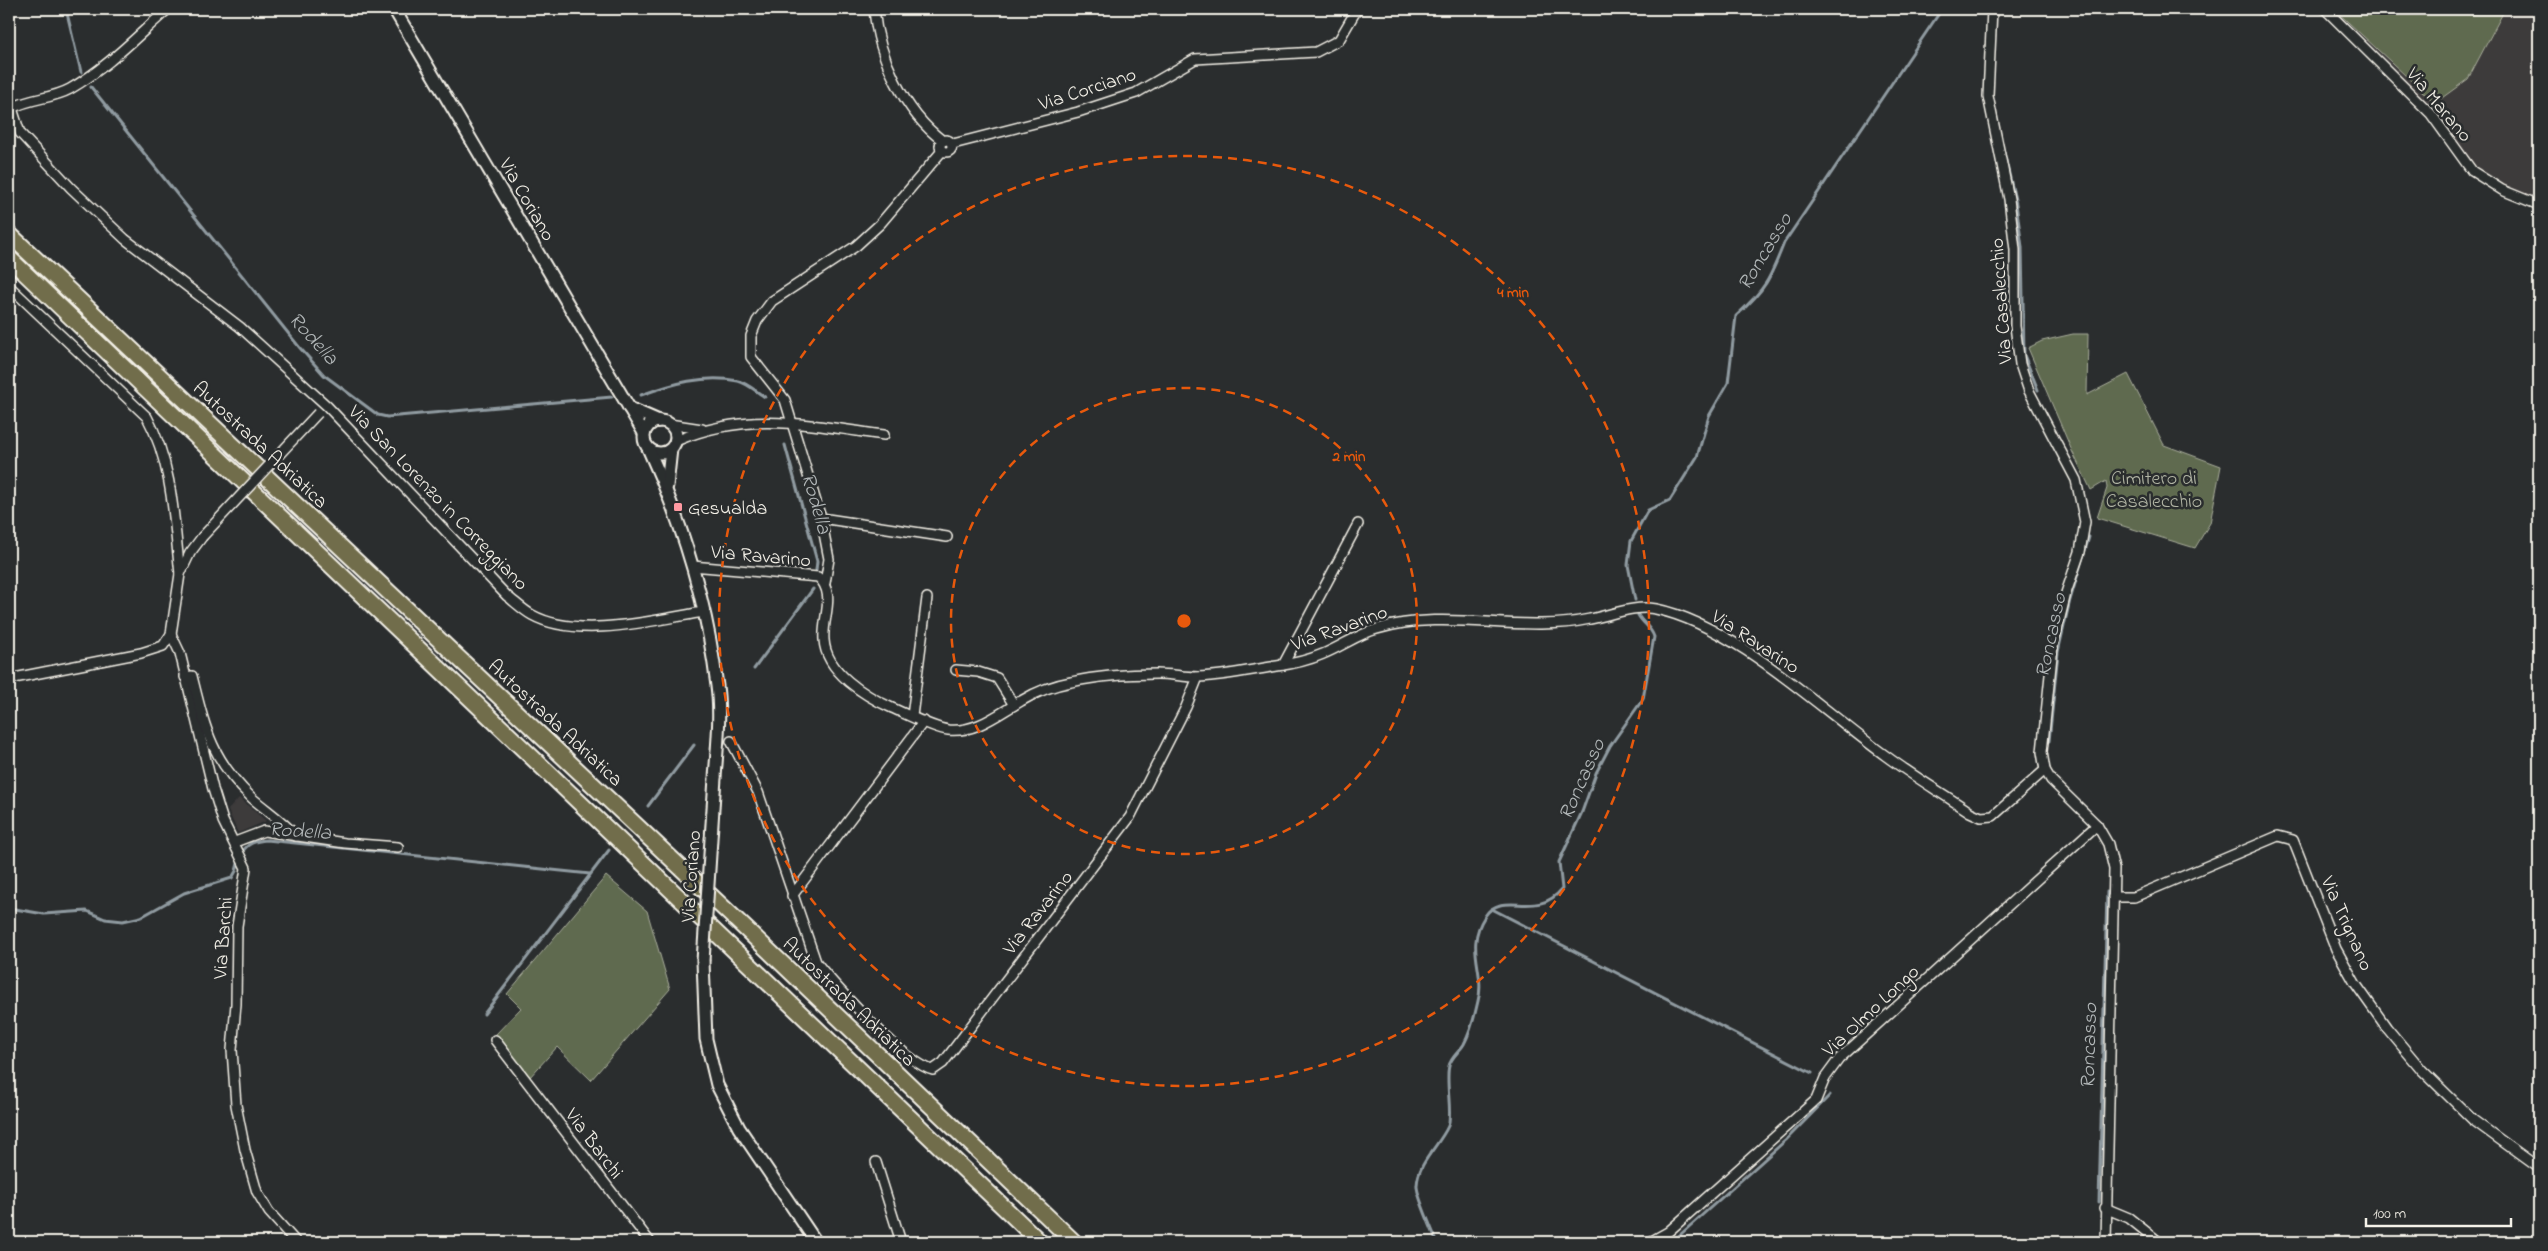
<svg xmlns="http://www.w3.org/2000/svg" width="2548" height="1251" viewBox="0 0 2548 1251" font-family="'Indie Flower',sans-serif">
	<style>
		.built { fill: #3e3a3b }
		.green { fill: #5f6a50; stroke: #aaae9c }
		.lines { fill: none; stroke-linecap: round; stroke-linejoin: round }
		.stream { stroke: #909ba1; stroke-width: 3 }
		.street-casing { stroke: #f4f1e8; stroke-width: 12 }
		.secondary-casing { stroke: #f4f1e8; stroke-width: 15 }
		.highway-casing { stroke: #f4f1e8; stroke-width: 19 }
		.street { stroke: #2a2d2e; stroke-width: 9 }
		.secondary { stroke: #2a2d2e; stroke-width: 11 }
		.highway { stroke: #716d4b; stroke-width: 15 }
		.street-bridge-casing { stroke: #f4f1e8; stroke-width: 12; stroke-linecap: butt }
		.secondary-bridge-casing { stroke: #f4f1e8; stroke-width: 15; stroke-linecap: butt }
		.street-bridge { stroke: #2a2d2e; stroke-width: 9 }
		.secondary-bridge { stroke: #2a2d2e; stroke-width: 11 }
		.ring { fill: none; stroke: #e8590c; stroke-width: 2.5; stroke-dasharray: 9 6 }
		.poi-dot { fill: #ff9aa2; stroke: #2a2d2e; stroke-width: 2 }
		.labels { text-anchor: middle; stroke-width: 5; stroke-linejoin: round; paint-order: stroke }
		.street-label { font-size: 20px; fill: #f4f1e8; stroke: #2a2d2e }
		.park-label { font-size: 20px; fill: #b1b4a4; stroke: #2a2d2e }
		.poi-label { font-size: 20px; fill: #f4f1e8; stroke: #2a2d2e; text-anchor: start }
		.water-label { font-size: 21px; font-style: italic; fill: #b2b7b8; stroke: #2a2d2e }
		.centre { fill: #e8590c; stroke: #2a2d2e; stroke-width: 2.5 }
		.ring-label { font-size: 15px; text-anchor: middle; font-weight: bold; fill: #e8590c; stroke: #2a2d2e; stroke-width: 5; stroke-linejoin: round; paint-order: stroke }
	</style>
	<rect width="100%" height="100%" fill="#2a2d2e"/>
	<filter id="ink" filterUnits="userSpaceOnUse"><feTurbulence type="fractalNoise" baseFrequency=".02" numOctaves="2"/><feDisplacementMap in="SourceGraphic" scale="10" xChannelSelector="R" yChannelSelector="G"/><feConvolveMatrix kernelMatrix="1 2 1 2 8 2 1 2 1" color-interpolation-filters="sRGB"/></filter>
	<g filter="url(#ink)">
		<!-- built -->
		<g class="built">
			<path d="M2332 9H2539V200L2493 180 2473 167 2438 115 2365 45Z"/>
			<path d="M239 798 266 821 238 833 228 810Z"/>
		</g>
		<!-- green -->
		<g class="green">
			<path d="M2334 9H2467L2474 14 2488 9H2505L2468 79 2435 103Z"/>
			<path d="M2073 334H2088L2087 395 2128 374 2164 445 2221 466 2210 523 2195 548 2097 518 2107 488 2106 481 2091 490 2072 451 2028 348 2042 341Z"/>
			<path d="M606 876 647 911 670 989 591 1080 557 1047 529 1078 495 1035 521 1008 507 994Z"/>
		</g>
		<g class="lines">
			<!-- stream -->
			<g class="stream">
				<path d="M66 9 81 72"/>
				<path d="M91 87 300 348 324 375 378 415 387 417 612 397"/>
				<path d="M2004 152 2016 204 2022 247 2024 355 2038 390"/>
				<path d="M641 395C672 384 704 374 738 381 747 383 757 392 765 397"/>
				<path d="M785 445 817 561 816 570"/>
				<path d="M1635 600 1628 565 1631 541 1648 510 1670 500 1697 457 1709 416 1728 383 1736 316C1766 289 1770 279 1784 243L1942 9"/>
				<path d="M754 669 813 589"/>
				<path d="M2049 741 2058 652 2070 600 2089 537"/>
				<path d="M648 806 694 745"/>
				<path d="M241 854C247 843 255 841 267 840L590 874"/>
				<path d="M9 908 44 914 87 911 105 919 123 921 141 917 184 893 232 878 236 871 239 860"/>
				<path d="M1492 909 1812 1073"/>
				<path d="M484 1014 609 850"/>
				<path d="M2099 1202 2107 892"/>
				<path d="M1437 1242C1433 1231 1416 1195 1417 1185 1418 1162 1439 1146 1448 1126 1453 1115 1445 1081 1449 1066 1451 1057 1460 1051 1464 1044 1471 1031 1475 1015 1478 1001 1486 971 1464 948 1485 916 1503 889 1536 921 1562 889L1559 862 1582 812 1596 773 1610 746 1643 699 1654 637C1651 627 1643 624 1638 615"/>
				<path d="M1672 1242 1786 1140 1830 1095"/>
			</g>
			<defs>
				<g id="street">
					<path d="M874 9C878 56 904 112 943 141"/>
					<path d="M1992 9 1988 96 2009 199 2015 250V326L2020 364 2029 391 2076 480 2085 522 2080 552 2066 593 2053 646 2042 752 2045 770 2051 780 2097 825 2108 844 2114 869 2106 1242"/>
					<path d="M2325 9 2431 114 2472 171 2502 190 2539 205"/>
					<path d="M12 108 20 133 71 188 125 239 240 327 327 406 507 596C515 602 523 610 532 615 577 640 655 620 703 612"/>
					<path d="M12 108C30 98 52 99 70 89 107 68 137 36 168 9"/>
					<circle cx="946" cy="146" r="6"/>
					<path d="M953 144 1078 112 1136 93 1195 59 1316 52 1339 40 1357 9"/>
					<path d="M9 286 147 417C173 465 174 522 180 574"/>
					<path d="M669 424 702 429"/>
					<path d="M676 441C746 410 811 425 884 435"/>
					<path d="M821 518 947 537"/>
					<path d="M692 566 818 577C837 594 822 617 824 640 826 672 865 696 892 708 906 714 933 728 948 730 976 733 998 714 1021 701 1036 692 1054 685 1071 682 1098 676 1129 674 1157 674 1171 674 1184 677 1198 677 1224 676 1251 670 1277 666 1292 664 1309 660 1323 654 1341 647 1358 634 1377 629 1447 608 1520 634 1590 619 1611 615 1634 605 1656 609 1734 625 1822 710 1886 756 1913 776 1942 793 1970 812L1981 817 1993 816 2045 770"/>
					<path d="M825 583 829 559 821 518 792 423 785 400 751 357V336L757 321 772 301 856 246 880 224 942 151"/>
					<path d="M171 634 180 653 213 789 223 821 246 868 237 926 236 1004 232 1050 236 1105 245 1150 257 1192 269 1212 296 1242"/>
					<path d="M1283 665 1358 524"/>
					<path d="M956 670 978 672 997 678 1014 705"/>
					<path d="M185 677 192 676C205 728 211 759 252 798 267 811 283 821 296 836"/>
					<path d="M9 679 141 653 163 646 171 634 180 574 190 553 202 537"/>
					<path d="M912 716 927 598"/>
					<path d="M731 741 758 792 816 962C834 985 907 1065 933 1070L943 1063 1130 817 1186 707 1198 677"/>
					<path d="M235 842 264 831 345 843 398 847"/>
					<path d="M792 896 924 721"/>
					<path d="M2113 897H2134L2278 836 2293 840 2336 949 2355 983 2387 1028 2422 1070 2473 1120 2539 1168"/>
					<path d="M495 1040 650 1242"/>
					<path d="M876 1162 901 1242"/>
					<path d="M2105 1208 2129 1218 2159 1242"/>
					<path d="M1650 1242 1668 1232 1816 1100 1825 1078 1839 1059 2097 825"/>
				</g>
				<g id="secondary">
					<path d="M394 9 644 433"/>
					<path d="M629 408 659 421"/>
					<circle cx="660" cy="437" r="16"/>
					<path d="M648 448C682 522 707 604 717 686 721 716 717 748 715 778"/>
					<path d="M667 486 671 449"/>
					<path d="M703 961 706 1039 717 1085 739 1128 816 1242"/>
				</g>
				<g id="highway">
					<path d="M9 234 748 931 1074 1242"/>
					<path d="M9 258 1040 1242"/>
				</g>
			</defs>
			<!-- street casing -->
			<use href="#street" class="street-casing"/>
			<!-- secondary casing -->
			<use href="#secondary" class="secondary-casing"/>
			<!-- highway casing -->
			<use href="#highway" class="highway-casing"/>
			<!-- street -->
			<use href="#street" class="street"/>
			<!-- secondary -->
			<use href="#secondary" class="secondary"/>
			<!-- highway -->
			<use href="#highway" class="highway"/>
			<defs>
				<path id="street-bridge" d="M202 537 318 413"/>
				<path id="secondary-bridge" d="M703 961 715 778"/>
			</defs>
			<!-- street-bridge casing -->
			<use href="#street-bridge" class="street-bridge-casing"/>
			<!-- secondary-bridge casing -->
			<use href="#secondary-bridge" class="secondary-bridge-casing"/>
			<!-- street-bridge -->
			<use href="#street-bridge" class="street-bridge"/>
			<!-- secondary-bridge -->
			<use href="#secondary-bridge" class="secondary-bridge"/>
		</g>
	</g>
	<!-- distance rings -->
	<g class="ring">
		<circle cx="1184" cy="621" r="233"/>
		<circle cx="1184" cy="621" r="465"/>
	</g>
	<!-- markers -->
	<rect class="poi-dot" x="673" y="502" width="10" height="10" rx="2.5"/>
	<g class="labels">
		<!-- street labels -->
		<g class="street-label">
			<text transform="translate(1087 88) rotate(-18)" y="7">Via Corciano</text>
			<text transform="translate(2440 104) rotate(50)" y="7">Via Marano</text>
			<text transform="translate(528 199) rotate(60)" y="7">Via Coriano</text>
			<text transform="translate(2000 301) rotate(-94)" y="7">Via Casalecchio</text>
			<text transform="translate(261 444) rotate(43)" y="7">Autostrada Adriatica</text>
			<text transform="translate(439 497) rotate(46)" y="7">Via San Lorenzo in Correggiano</text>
			<text transform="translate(761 555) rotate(5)" y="7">Via Ravarino</text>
			<text transform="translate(1339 627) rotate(-20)" y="7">Via Ravarino</text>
			<text transform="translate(1756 641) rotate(33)" y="7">Via Ravarino</text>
			<text transform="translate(556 722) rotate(43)" y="7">Autostrada Adriatica</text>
			<text transform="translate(690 876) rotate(-86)" y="7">Via Coriano</text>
			<text transform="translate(1037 912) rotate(-52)" y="7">Via Ravarino</text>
			<text transform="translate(2348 923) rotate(66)" y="7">Via Trignano</text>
			<text transform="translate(222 938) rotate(-86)" y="7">Via Barchi</text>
			<text transform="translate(850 1001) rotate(44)" y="7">Autostrada Adriatica</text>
			<text transform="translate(1870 1010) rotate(-43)" y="7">Via Olmo Longo</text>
			<text transform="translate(595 1143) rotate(53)" y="7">Via Barchi</text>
		</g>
		<!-- park labels -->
		<g class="park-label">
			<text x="2154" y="484">Cimitero di<tspan x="2154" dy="23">Casalecchio</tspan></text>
		</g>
		<!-- poi labels -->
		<g class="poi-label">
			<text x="688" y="514">Gesualda</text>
		</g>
		<!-- water labels -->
		<g class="water-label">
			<text transform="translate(1764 251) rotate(-59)" y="7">Roncasso</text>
			<text transform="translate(314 338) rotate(48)" y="7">Rodella</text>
			<text transform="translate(817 503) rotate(74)" y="7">Rodella</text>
			<text transform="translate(2050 635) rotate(-78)" y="7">Roncasso</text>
			<text transform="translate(1581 779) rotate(-66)" y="7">Roncasso</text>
			<text transform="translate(300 830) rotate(4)" y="7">Rodella</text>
			<text transform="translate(2088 1046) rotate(-88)" y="7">Roncasso</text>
		</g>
	</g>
	<circle cx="1184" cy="621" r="8" class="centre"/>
	<g class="ring-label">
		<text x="1513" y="297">4 min</text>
		<text x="1349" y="461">2 min</text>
	</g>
	<!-- margin -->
	<rect width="2548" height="1251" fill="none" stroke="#2a2d2e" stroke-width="30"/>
	<rect x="15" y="15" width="2518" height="1221" fill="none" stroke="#f4f1e8" stroke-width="2" filter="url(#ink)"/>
	<!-- scale -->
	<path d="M2366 1218v8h145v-8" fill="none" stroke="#f4f1e8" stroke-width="2.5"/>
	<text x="2373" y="1218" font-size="15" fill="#f4f1e8" stroke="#2a2d2e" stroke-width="4" paint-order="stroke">100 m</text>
</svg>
